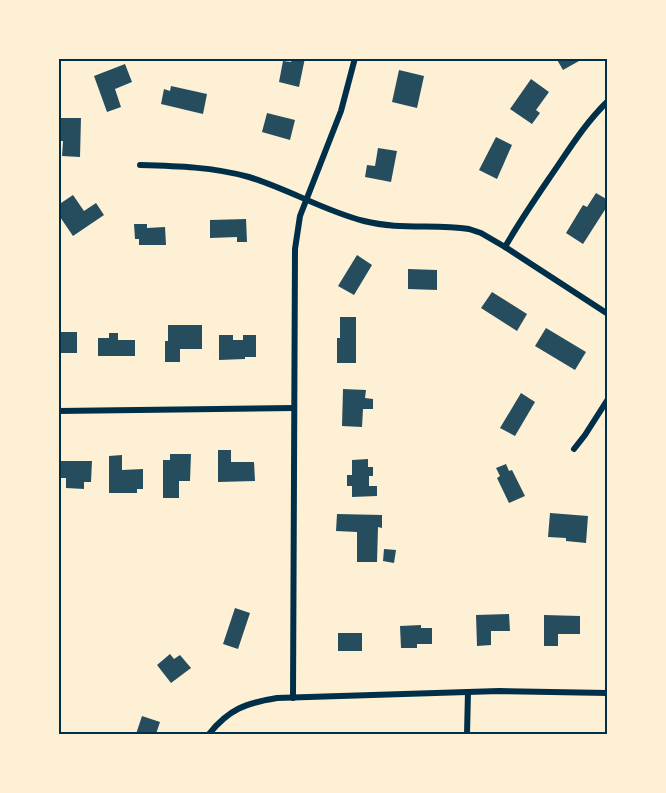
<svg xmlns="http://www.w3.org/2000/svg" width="666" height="793" viewBox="0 0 666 793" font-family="Mulish,sans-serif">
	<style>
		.building { fill: #264d5e }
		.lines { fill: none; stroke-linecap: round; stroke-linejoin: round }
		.minor { stroke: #003049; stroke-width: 6 }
		.neatline { fill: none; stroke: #003049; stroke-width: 2 }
	</style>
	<rect width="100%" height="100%" fill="#fdf0d5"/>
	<!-- building -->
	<g class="building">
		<path d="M292 58H305L299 87 279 82 283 61 291 62Z"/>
		<path d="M556 58H577L579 61 563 70Z"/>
		<path d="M125 64 132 82 115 89 121 107 107 112 94 76Z"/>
		<path d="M399 70 424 76 417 108 392 102Z"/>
		<path d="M531 79 549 92 536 110 540 113 532 124 510 109Z"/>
		<path d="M171 86 207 94 203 114 161 104 164 89 170 91Z"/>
		<path d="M267 113 295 120 290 140 262 132Z"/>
		<path d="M61 118H81L80 157 62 156 63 141H58Z"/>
		<path d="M496 137 512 145 497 179 479 170Z"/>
		<path d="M378 148 397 151 391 182 365 177 367 165 375 166Z"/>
		<path d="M596 193 608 200V205L583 244 566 233 583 205 587 207Z"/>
		<path d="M73 195 84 211 96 203 104 215 73 236 58 214V205Z"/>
		<path d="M246 219 247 242H237V237L210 238V220Z"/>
		<path d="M134 224H147V228L165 227 166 245H139V239H135Z"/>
		<path d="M357 255 372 265 354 295 338 286Z"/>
		<path d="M408 269 437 270V290L408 289Z"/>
		<path d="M492 292 527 314 517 331 481 308Z"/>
		<path d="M340 317H356V363H337V338H340Z"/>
		<path d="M168 325H202V349H180V362H165V341H168Z"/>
		<path d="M546 328 586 352 575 370 535 346Z"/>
		<rect x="58" y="332" width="19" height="21"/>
		<path d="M109 333H118V340H135V356H98V338H109Z"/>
		<path d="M219 335H233V340H243V335H256V357H245V359L219 360Z"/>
		<path d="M343 389 366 390 365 398 373 399V409H363L362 427 342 426Z"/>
		<path d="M521 393 535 402 515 436 500 428Z"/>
		<path d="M218 450H231V462H254L255 481 218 482Z"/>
		<path d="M170 454H191L190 481H179V498H163V460H170Z"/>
		<path d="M122 455V470L143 469V489H137V493H109V456Z"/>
		<path d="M368 459V467H373V476H369V486H377V496L352 497V486H347V475H352V460Z"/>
		<path d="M58 461H92L91 482H84V489L66 488V478H58Z"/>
		<path d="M506 464 509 471 512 470 525 496 509 503 497 478 500 476 496 468Z"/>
		<path d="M550 513 588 516 586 543 566 541V538L548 537Z"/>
		<path d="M337 514 382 515V528L378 527 377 562H357V532L336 531Z"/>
		<path d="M384 549 396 550 394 563 383 561Z"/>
		<path d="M235 608 250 613 238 649 223 644Z"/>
		<path d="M509 614 510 631H491V645L477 646 476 615Z"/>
		<path d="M544 615 580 616V634H558V646H544Z"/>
		<path d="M421 625V628H432V644H417V648H401L400 626Z"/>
		<rect x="338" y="633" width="24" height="18"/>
		<path d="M170 654 174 659 180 655 191 668 171 683 157 665Z"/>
		<path d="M142 716 160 722 156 734H136Z"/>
	</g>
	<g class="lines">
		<!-- minor -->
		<g class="minor">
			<path d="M140 165C177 166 213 167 249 177 289 189 324 211 364 221 399 230 434 224 469 229L481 233 505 247 608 314"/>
			<path d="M505 247C518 224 533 202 548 180 567 153 584 124 608 101"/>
			<path d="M58 411 294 408"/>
			<path d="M574 449 585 435 608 399"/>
			<path d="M293 698 295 249 300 216 341 111 355 58"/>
			<path d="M209 734C229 709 246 703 277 698L499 691 608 693"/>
			<path d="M467 734 468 692"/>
		</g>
	</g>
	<!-- border -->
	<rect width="666" height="793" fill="none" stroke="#fdf0d5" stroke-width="120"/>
	<rect x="60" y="60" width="546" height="673" class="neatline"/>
</svg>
